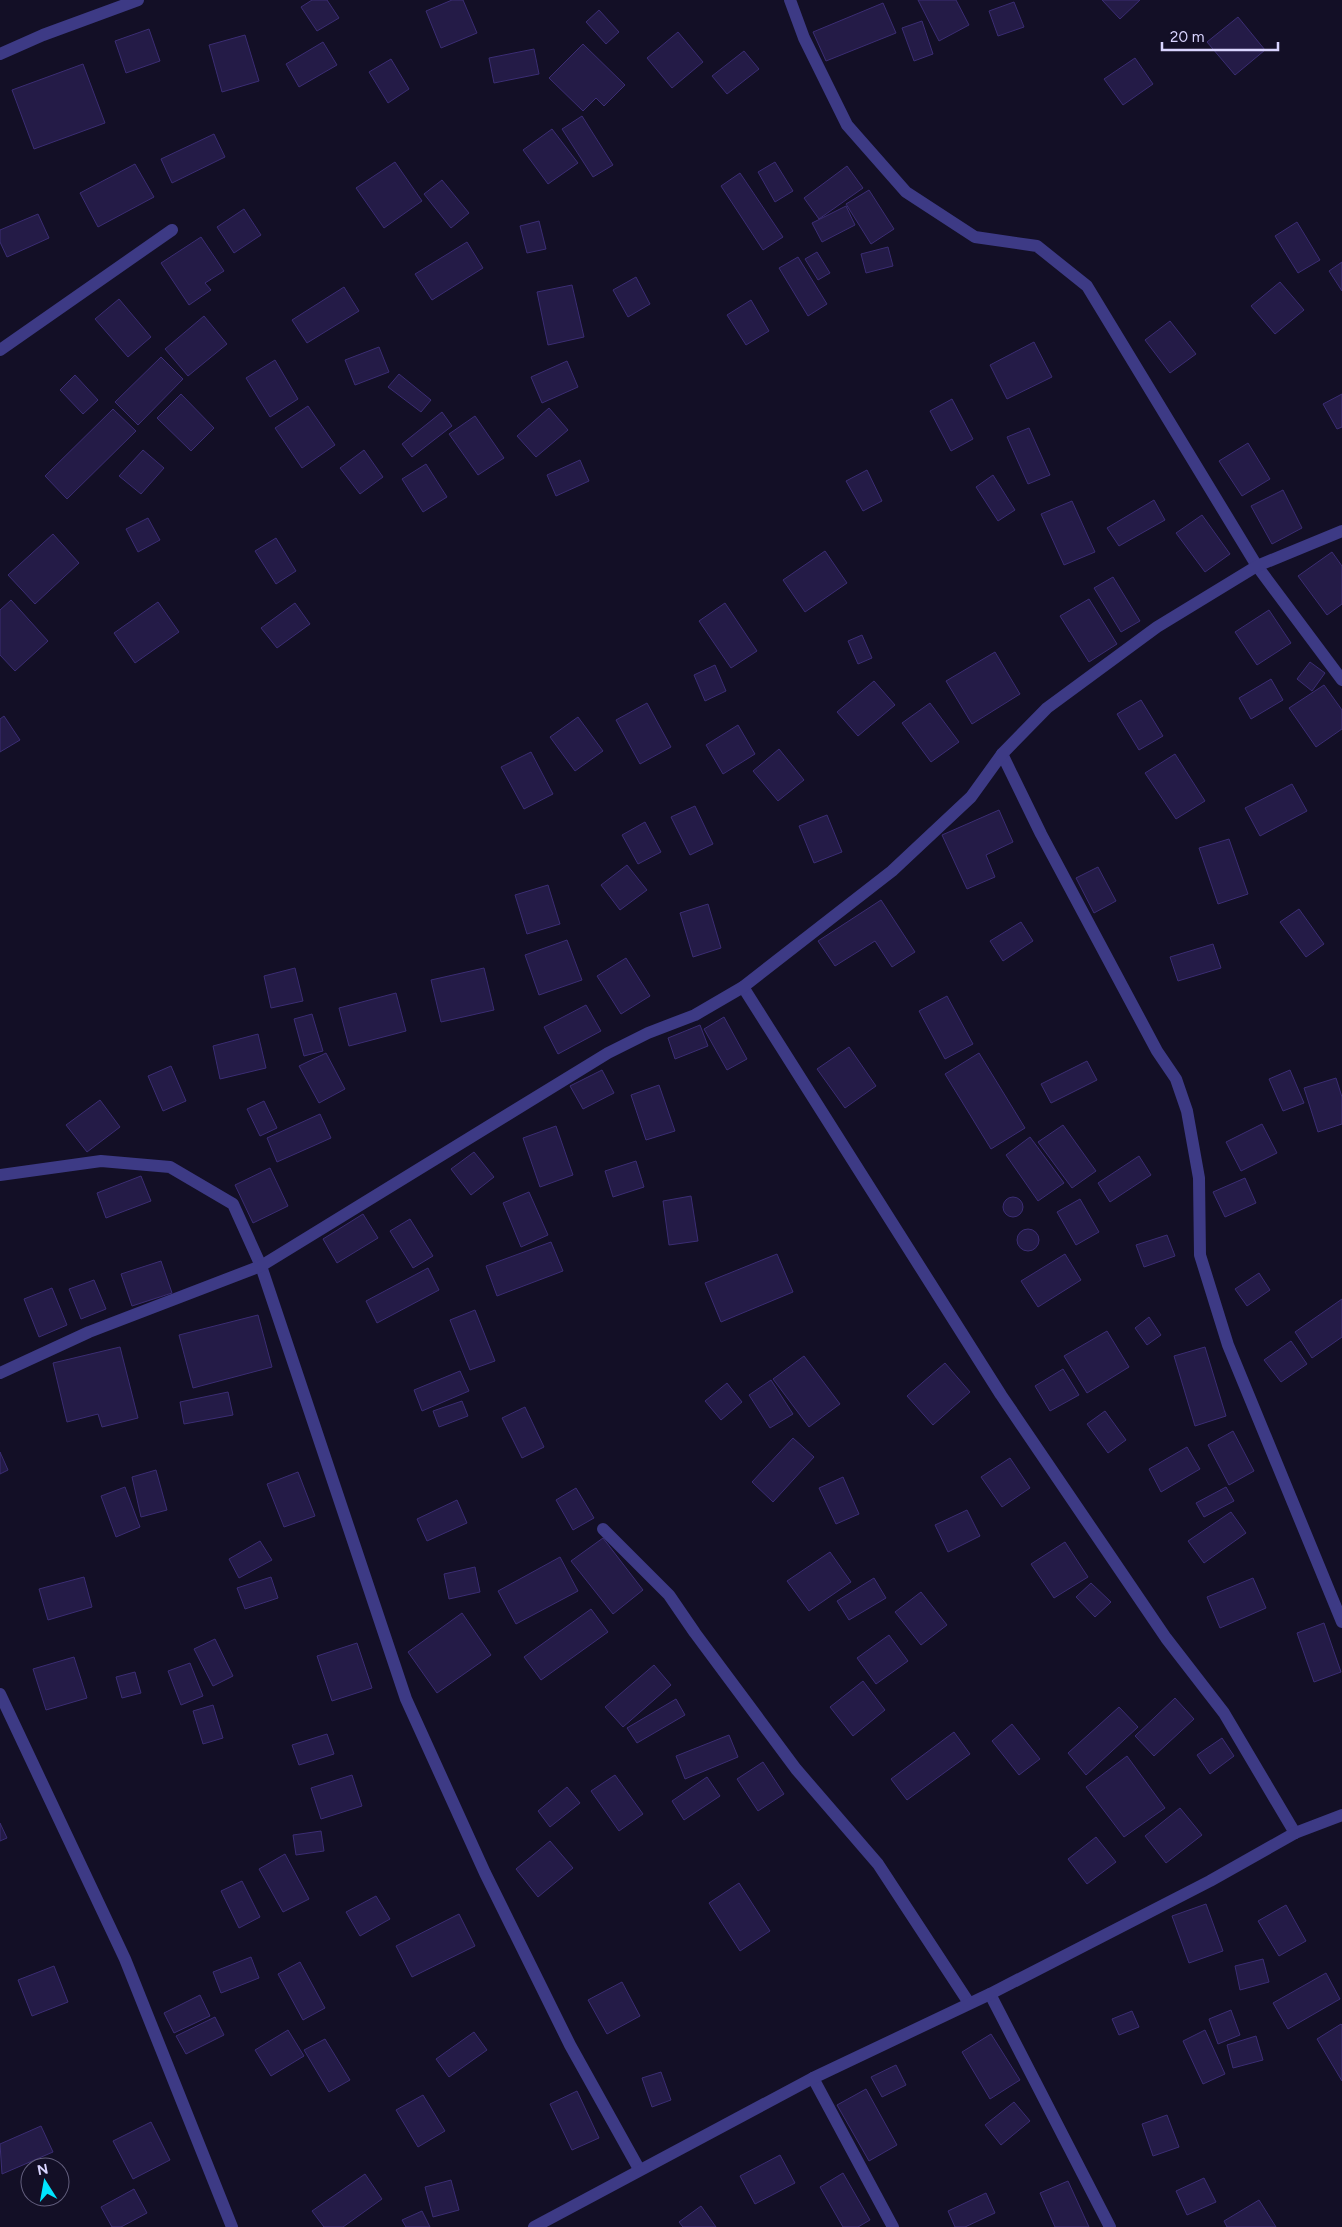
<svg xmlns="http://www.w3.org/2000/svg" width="1342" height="2227" viewBox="0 0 1342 2227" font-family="Figtree,sans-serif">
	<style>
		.building { fill: #241b47; stroke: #3b2d73 }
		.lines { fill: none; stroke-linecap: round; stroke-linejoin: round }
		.minor { stroke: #3d3a85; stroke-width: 12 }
	</style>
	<rect width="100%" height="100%" fill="#130f26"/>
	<!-- building -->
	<g class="building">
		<path d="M312 0H327L339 18 317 31 301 7Z"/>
		<path d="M452 0H463L477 33 441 48 426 11Z"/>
		<path d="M918 0H956L969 25 939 41Z"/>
		<path d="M1102 0H1140L1120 19Z"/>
		<path d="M1014 2 1024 27 998 36 989 11Z"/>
		<path d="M883 3 896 33 826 61 813 32Z"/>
		<path d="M599 10 619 32 606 44 586 22Z"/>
		<path d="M1238 17 1265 50 1235 75 1207 42Z"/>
		<path d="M922 21 933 54 914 61 902 28Z"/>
		<path d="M149 29 160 61 126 73 115 41Z"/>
		<path d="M678 32 703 62 672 88 647 58Z"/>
		<path d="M245 35 259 81 222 92 209 45Z"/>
		<path d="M323 42 337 65 299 87 286 64Z"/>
		<path d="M583 44 625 85 604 106 596 98 583 111 549 78Z"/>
		<path d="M534 49 539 74 494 83 489 58Z"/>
		<path d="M744 51 759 69 727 94 712 76Z"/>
		<path d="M1135 58 1153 84 1123 105 1104 79Z"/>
		<path d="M391 59 409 89 388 103 369 72Z"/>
		<path d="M83 64 105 123 34 149 12 90Z"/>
		<path d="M582 116 613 165 593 177 562 129Z"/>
		<path d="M552 129 578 163 548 184 523 150Z"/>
		<path d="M214 134 225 157 172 183 161 159Z"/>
		<path d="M395 162 422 201 384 228 356 188Z"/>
		<path d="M775 162 793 191 775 202 758 172Z"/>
		<path d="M135 164 154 197 98 227 80 193Z"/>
		<path d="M847 166 863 188 819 219 804 198Z"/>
		<path d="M740 173 783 237 763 250 721 186Z"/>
		<path d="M442 180 469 213 451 228 424 194Z"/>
		<path d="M869 190 894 229 871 244 846 204Z"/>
		<path d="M846 206 855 225 822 242 812 223Z"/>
		<path d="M244 209 261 235 234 253 217 227Z"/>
		<path d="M38 214 49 238 7 257 0 242V230Z"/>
		<path d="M539 221 546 249 527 253 520 226Z"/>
		<path d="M1297 222 1320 260 1298 273 1275 236Z"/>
		<path d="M201 237 224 271 205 283 211 290 189 305 161 263Z"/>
		<path d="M467 242 483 268 432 300 415 274Z"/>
		<path d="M888 247 893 266 866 273 861 254Z"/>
		<path d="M817 252 830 273 818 280 805 259Z"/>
		<path d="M798 257 827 304 808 316 779 268Z"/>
		<path d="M1342 262V291L1329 271Z"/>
		<path d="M636 277 650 304 628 317 613 290Z"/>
		<path d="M1280 282 1304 310 1275 334 1251 306Z"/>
		<path d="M572 285 584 337 548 345 537 292Z"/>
		<path d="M344 287 359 311 307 343 292 320Z"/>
		<path d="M119 299 151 337 128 357 95 319Z"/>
		<path d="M751 300 769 331 746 345 727 315Z"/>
		<path d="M204 316 227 344 188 376 165 349Z"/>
		<path d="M1170 321 1196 354 1170 373 1145 340Z"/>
		<path d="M1034 342 1052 377 1007 399 990 365Z"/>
		<path d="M379 347 389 372 355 385 345 360Z"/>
		<path d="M161 357 183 379 138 425 115 402Z"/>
		<path d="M275 360 298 399 270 417 246 378Z"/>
		<path d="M567 361 578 387 542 403 531 377Z"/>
		<path d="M399 374 431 400 421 412 388 387Z"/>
		<path d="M75 375 98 400 83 414 60 390Z"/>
		<path d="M181 394 214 428 191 451 157 418Z"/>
		<path d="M1342 394V427L1337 429 1323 404Z"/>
		<path d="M952 399 973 439 951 451 930 411Z"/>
		<path d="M308 406 335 445 302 468 275 428Z"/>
		<path d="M549 408 568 430 536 457 517 436Z"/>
		<path d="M113 409 136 431 67 499 45 476Z"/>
		<path d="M442 412 452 426 412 457 402 444Z"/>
		<path d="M475 416 504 458 478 475 449 434Z"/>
		<path d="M1029 428 1050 475 1028 484 1007 437Z"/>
		<path d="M1248 443 1270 479 1242 496 1219 461Z"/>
		<path d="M143 450 164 468 141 494 119 476Z"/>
		<path d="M364 450 383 477 360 494 340 468Z"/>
		<path d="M580 460 589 481 556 496 547 475Z"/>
		<path d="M426 464 447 497 423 512 402 479Z"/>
		<path d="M867 470 882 501 863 511 846 481Z"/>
		<path d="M993 475 1015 510 998 521 976 487Z"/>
		<path d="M1283 490 1302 528 1272 544 1251 506Z"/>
		<path d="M1154 500 1165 520 1119 546 1107 528Z"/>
		<path d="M1072 501 1095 552 1064 565 1041 514Z"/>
		<path d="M1202 515 1230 554 1205 572 1176 533Z"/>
		<path d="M148 518 160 540 138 552 126 529Z"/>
		<path d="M53 534 79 563 35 604 8 575Z"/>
		<path d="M276 538 296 571 276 584 255 551Z"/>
		<path d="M825 551 847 583 805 612 783 580Z"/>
		<path d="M1332 552 1342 566V604L1327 615 1298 576Z"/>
		<path d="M1113 577 1140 621 1121 632 1094 588Z"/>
		<path d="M1089 599 1117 644 1089 662 1060 616Z"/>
		<path d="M11 600 48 641 15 671 0 655V610Z"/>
		<path d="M158 602 179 632 135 663 114 633Z"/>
		<path d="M295 603 310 624 277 648 261 628Z"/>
		<path d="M725 603 757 651 731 668 699 621Z"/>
		<path d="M1269 610 1291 643 1257 665 1235 632Z"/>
		<path d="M862 635 872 658 858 664 848 641Z"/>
		<path d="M995 652 1020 694 972 724 946 681Z"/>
		<path d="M1310 662 1325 673 1312 691 1297 679Z"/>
		<path d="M715 665 726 691 705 701 694 675Z"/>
		<path d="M1271 679 1283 700 1251 719 1239 698Z"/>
		<path d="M874 681 895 705 858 736 837 712Z"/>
		<path d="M1324 685 1342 710V729L1316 747 1289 708Z"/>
		<path d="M1141 700 1163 736 1139 750 1117 714Z"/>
		<path d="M647 703 671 747 640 764 616 720Z"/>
		<path d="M930 703 959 742 931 762 902 723Z"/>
		<path d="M4 716 20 740 0 752V719Z"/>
		<path d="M578 717 603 751 575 771 550 737Z"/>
		<path d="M738 725 755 754 723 774 706 745Z"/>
		<path d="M779 749 804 780 778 801 753 771Z"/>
		<path d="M531 752 553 794 524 809 501 767Z"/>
		<path d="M1175 754 1205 801 1176 819 1145 773Z"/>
		<path d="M1292 784 1307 811 1260 836 1245 808Z"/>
		<path d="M695 806 713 844 690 855 671 817Z"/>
		<path d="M999 810 1013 842 986 855 995 877 967 889 942 835Z"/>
		<path d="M827 815 842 852 814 863 799 826Z"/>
		<path d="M645 822 661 852 638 864 622 835Z"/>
		<path d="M1229 839 1248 894 1218 904 1199 848Z"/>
		<path d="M627 865 647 890 620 910 601 885Z"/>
		<path d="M1098 867 1116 901 1094 913 1076 878Z"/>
		<path d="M548 885 560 924 527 934 515 895Z"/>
		<path d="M881 900 915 952 892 967 875 941 835 966 818 941Z"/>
		<path d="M708 904 721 948 693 957 680 913Z"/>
		<path d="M1299 909 1324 944 1306 957 1280 922Z"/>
		<path d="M1021 922 1033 941 1003 961 990 941Z"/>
		<path d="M567 940 582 980 539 995 525 955Z"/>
		<path d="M1213 944 1221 968 1178 981 1170 957Z"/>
		<path d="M626 958 650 996 621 1014 597 976Z"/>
		<path d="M295 968 303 1001 271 1008 264 976Z"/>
		<path d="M484 968 494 1010 441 1022 431 980Z"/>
		<path d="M396 993 406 1031 349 1046 339 1008Z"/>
		<path d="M947 996 973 1044 945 1059 919 1011Z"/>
		<path d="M586 1005 601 1031 558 1054 544 1027Z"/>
		<path d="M312 1014 323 1051 304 1056 294 1019Z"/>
		<path d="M724 1017 747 1059 727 1070 704 1029Z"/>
		<path d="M700 1025 708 1046 675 1059 668 1038Z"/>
		<path d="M258 1034 266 1068 220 1079 213 1046Z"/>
		<path d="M849 1047 876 1086 845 1108 817 1069Z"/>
		<path d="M326 1053 345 1089 319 1103 299 1066Z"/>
		<path d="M979 1053 1025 1128 991 1149 945 1074Z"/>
		<path d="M1087 1061 1097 1080 1051 1103 1041 1084Z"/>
		<path d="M171 1066 186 1101 163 1111 148 1076Z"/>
		<path d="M602 1070 614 1093 583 1109 570 1086Z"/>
		<path d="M1290 1070 1304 1103 1283 1111 1269 1079Z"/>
		<path d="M1336 1078 1342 1097V1124L1318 1132 1304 1088Z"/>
		<path d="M659 1085 675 1131 646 1140 631 1095Z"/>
		<path d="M100 1100 120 1127 87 1152 66 1125Z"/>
		<path d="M264 1101 277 1128 260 1136 247 1109Z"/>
		<path d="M320 1114 331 1138 277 1162 267 1138Z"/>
		<path d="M1262 1124 1277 1153 1241 1171 1226 1142Z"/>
		<path d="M1063 1125 1096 1171 1072 1188 1038 1142Z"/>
		<path d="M556 1126 573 1175 540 1187 523 1138Z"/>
		<path d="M1030 1137 1064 1183 1038 1201 1006 1155Z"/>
		<path d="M474 1152 494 1177 471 1195 451 1169Z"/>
		<path d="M1139 1156 1151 1175 1110 1202 1098 1183Z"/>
		<path d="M636 1161 644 1187 613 1197 605 1171Z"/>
		<path d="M270 1168 288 1206 253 1223 235 1185Z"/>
		<path d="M141 1176 151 1201 106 1218 97 1193Z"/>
		<path d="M1245 1178 1256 1203 1225 1217 1213 1192Z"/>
		<path d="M529 1192 548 1235 521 1247 503 1203Z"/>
		<path d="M691 1196 698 1241 669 1245 663 1201Z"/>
		<circle cx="1013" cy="1207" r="10"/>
		<path d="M1080 1199 1099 1232 1076 1245 1057 1212Z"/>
		<path d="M363 1214 378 1238 337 1263 323 1239Z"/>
		<path d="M410 1219 433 1256 413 1268 390 1231Z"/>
		<circle cx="1028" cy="1240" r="11"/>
		<path d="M1167 1235 1175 1256 1144 1267 1136 1245Z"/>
		<path d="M551 1242 563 1271 497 1296 486 1266Z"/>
		<path d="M777 1254 793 1292 721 1322 705 1283Z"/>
		<path d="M1065 1254 1081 1280 1038 1307 1021 1281Z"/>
		<path d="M161 1261 172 1293 132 1306 121 1274Z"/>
		<path d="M428 1268 439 1290 377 1323 366 1301Z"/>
		<path d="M1259 1273 1270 1290 1247 1306 1235 1289Z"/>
		<path d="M94 1280 106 1309 81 1319 69 1289Z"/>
		<path d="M52 1288 67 1325 39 1337 24 1299Z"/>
		<path d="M1342 1299V1337L1312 1358 1295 1332Z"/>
		<path d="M475 1310 495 1361 470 1370 450 1320Z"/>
		<path d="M258 1315 272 1367 193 1388 179 1335Z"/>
		<path d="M1149 1317 1161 1335 1147 1345 1135 1328Z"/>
		<path d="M1107 1331 1129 1367 1087 1393 1064 1356Z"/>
		<path d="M1291 1341 1307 1364 1281 1382 1264 1360Z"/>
		<path d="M120 1347 138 1418 102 1427 98 1414 67 1422 53 1363Z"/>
		<path d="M1205 1347 1226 1416 1195 1426 1174 1356Z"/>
		<path d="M804 1356 840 1404 809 1427 773 1379Z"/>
		<path d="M945 1363 970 1392 933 1425 907 1396Z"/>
		<path d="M1063 1369 1079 1395 1050 1411 1035 1386Z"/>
		<path d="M460 1371 469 1391 422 1411 414 1390Z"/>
		<path d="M771 1380 793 1414 770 1428 749 1395Z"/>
		<path d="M727 1383 742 1402 721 1420 705 1401Z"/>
		<path d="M228 1392 233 1415 184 1424 180 1402Z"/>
		<path d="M462 1401 468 1416 439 1427 433 1411Z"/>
		<path d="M525 1407 544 1447 522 1458 502 1418Z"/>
		<path d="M1105 1411 1126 1440 1108 1453 1087 1424Z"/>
		<path d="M1233 1431 1254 1471 1229 1485 1208 1445Z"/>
		<path d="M793 1438 814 1457 773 1502 752 1482Z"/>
		<path d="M1187 1447 1200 1469 1161 1492 1149 1469Z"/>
		<path d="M0 1452 8 1470 0 1474Z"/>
		<path d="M1010 1458 1030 1488 1002 1507 981 1477Z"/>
		<path d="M156 1470 167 1510 141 1517 132 1477Z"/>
		<path d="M298 1472 315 1516 284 1527 267 1484Z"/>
		<path d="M843 1477 859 1514 836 1524 819 1488Z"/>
		<path d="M125 1487 140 1527 116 1537 101 1496Z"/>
		<path d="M1226 1487 1234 1501 1204 1517 1196 1503Z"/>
		<path d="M576 1488 594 1518 573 1530 556 1500Z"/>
		<path d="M457 1500 467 1523 427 1541 417 1519Z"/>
		<path d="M967 1510 980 1536 948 1552 935 1525Z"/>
		<path d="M1231 1512 1246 1533 1204 1563 1188 1541Z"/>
		<path d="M603 1538 643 1590 613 1614 571 1561Z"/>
		<path d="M260 1541 272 1560 239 1578 229 1559Z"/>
		<path d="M1065 1542 1088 1577 1054 1598 1031 1564Z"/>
		<path d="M830 1552 851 1582 809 1611 787 1581Z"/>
		<path d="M560 1557 578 1591 516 1624 498 1591Z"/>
		<path d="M475 1567 480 1592 449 1599 444 1574Z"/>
		<path d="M84 1577 92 1607 48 1620 39 1589Z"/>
		<path d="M271 1577 278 1598 245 1609 237 1588Z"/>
		<path d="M874 1578 886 1598 849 1620 837 1601Z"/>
		<path d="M1253 1578 1266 1608 1220 1628 1207 1597Z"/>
		<path d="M1091 1583 1111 1602 1095 1617 1076 1597Z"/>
		<path d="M921 1592 947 1625 921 1645 895 1612Z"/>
		<path d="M591 1609 608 1632 541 1680 524 1657Z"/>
		<path d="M462 1613 491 1655 437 1693 408 1652Z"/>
		<path d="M1324 1623 1341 1672 1314 1682 1297 1633Z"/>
		<path d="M889 1635 908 1661 876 1684 857 1658Z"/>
		<path d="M215 1639 233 1676 213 1686 194 1649Z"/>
		<path d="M357 1643 372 1688 332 1701 317 1656Z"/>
		<path d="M74 1657 87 1698 46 1710 33 1669Z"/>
		<path d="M190 1663 203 1696 181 1705 168 1671Z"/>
		<path d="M654 1665 671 1685 623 1727 605 1707Z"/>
		<path d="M135 1672 141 1693 122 1698 116 1677Z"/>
		<path d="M863 1681 885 1710 853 1736 830 1707Z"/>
		<path d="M1175 1698 1194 1719 1154 1756 1135 1736Z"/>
		<path d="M676 1699 685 1715 637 1743 627 1728Z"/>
		<path d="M213 1705 223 1738 203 1744 193 1711Z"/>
		<path d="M1119 1707 1138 1727 1086 1775 1068 1753Z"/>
		<path d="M1012 1724 1040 1759 1019 1775 992 1741Z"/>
		<path d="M954 1732 970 1754 907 1800 891 1779Z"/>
		<path d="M327 1734 334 1754 299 1765 292 1745Z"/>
		<path d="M729 1735 738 1757 685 1779 676 1756Z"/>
		<path d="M1222 1738 1234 1756 1210 1774 1197 1755Z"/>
		<path d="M1127 1756 1165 1808 1124 1837 1086 1787Z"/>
		<path d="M763 1762 784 1794 758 1811 737 1779Z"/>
		<path d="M352 1775 362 1806 321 1819 311 1788Z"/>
		<path d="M615 1775 643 1814 619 1831 591 1791Z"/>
		<path d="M707 1777 720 1796 684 1820 672 1801Z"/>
		<path d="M567 1787 580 1803 550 1827 538 1811Z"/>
		<path d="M1180 1808 1202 1835 1166 1863 1145 1836Z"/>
		<path d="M0 1823 7 1838 0 1841Z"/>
		<path d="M321 1831 324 1851 296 1855 293 1835Z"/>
		<path d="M1096 1837 1116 1862 1087 1884 1068 1859Z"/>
		<path d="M550 1841 573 1868 538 1897 516 1869Z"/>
		<path d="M285 1854 309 1899 283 1912 259 1869Z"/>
		<path d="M242 1881 260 1917 239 1928 221 1891Z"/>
		<path d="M739 1883 770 1931 740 1951 709 1903Z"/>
		<path d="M376 1896 390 1919 360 1936 346 1912Z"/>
		<path d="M1206 1904 1223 1951 1189 1963 1172 1916Z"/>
		<path d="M1286 1905 1306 1941 1279 1956 1258 1921Z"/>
		<path d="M459 1914 475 1946 412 1977 396 1946Z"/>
		<path d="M251 1957 259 1978 221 1993 213 1972Z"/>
		<path d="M1263 1959 1269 1982 1240 1990 1235 1966Z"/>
		<path d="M300 1962 325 2008 303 2020 278 1974Z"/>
		<path d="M54 1966 68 2002 32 2016 18 1980Z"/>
		<path d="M1326 1973 1340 1999 1288 2029 1273 2003Z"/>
		<path d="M622 1982 640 2016 607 2034 588 2000Z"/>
		<path d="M200 1995 210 2016 174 2033 164 2013Z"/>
		<path d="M1231 2010 1240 2035 1218 2044 1209 2019Z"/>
		<path d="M1132 2011 1139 2027 1119 2035 1112 2019Z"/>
		<path d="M215 2017 224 2035 186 2054 176 2036Z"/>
		<path d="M1341 2024 1342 2025V2081L1317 2039Z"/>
		<path d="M288 2030 304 2056 271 2076 255 2050Z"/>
		<path d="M1205 2030 1225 2074 1203 2084 1183 2041Z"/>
		<path d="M474 2032 487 2050 449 2077 436 2059Z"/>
		<path d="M991 2034 1020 2080 990 2099 962 2052Z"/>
		<path d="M1256 2036 1263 2060 1233 2068 1227 2045Z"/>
		<path d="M325 2039 350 2080 329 2092 304 2050Z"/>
		<path d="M896 2065 906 2085 882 2097 871 2077Z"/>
		<path d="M661 2072 671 2100 652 2107 642 2078Z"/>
		<path d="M866 2089 897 2145 869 2161 837 2105Z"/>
		<path d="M577 2091 599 2138 572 2150 550 2104Z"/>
		<path d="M423 2095 445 2131 418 2147 396 2110Z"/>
		<path d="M1014 2102 1030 2121 1001 2145 985 2125Z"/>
		<path d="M1167 2115 1179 2147 1153 2156 1142 2124Z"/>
		<path d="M151 2122 170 2160 133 2179 113 2141Z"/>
		<path d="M41 2126 53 2152 2 2174 0 2144Z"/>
		<path d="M780 2155 795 2183 755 2204 740 2176Z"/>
		<path d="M843 2173 870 2220 858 2227H843L820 2187Z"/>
		<path d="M365 2174 382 2199 343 2227H324L312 2211Z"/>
		<path d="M1204 2178 1216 2202 1187 2215 1176 2191Z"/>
		<path d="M451 2180 459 2210 433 2217 425 2187Z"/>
		<path d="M1068 2181 1089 2227H1055L1040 2193Z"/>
		<path d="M134 2189 147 2213 121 2227H112L101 2207Z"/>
		<path d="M986 2193 995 2213 965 2227H955L948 2211Z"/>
		<path d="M1259 2200 1276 2227H1227L1224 2221Z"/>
		<path d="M701 2206 716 2227H683L679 2222Z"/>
		<path d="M422 2211 430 2227H406L402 2220Z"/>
	</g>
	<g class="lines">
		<!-- minor -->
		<g class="minor">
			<path d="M790 0 804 38 847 125 906 192 975 237 1037 246 1087 286 1257 566 1342 680"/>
			<path d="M0 54 43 35 138 0"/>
			<path d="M0 350 172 230"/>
			<path d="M1002 754 1041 834 1157 1051 1176 1079 1187 1111 1199 1178 1200 1255 1228 1345 1342 1622"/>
			<path d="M743 987 1001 1395 1166 1638 1224 1713 1295 1833"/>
			<path d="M0 1175 101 1161 170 1167 233 1204 261 1266 406 1699 485 1873 570 2045 639 2169"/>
			<path d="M0 1373 89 1332 261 1266 608 1053 648 1033 695 1015 743 987 892 871 971 797 1002 754 1047 708 1157 627 1257 566 1342 531"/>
			<path d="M603 1529 669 1595 695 1633 796 1769 878 1864 969 2003"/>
			<path d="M0 1694 125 1959 232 2227"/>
			<path d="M990 1994 1110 2227"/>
			<path d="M813 2078 893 2227"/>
			<path d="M534 2227 813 2078 990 1994 1210 1881 1295 1833 1342 1815"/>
		</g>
	</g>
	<!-- north arrow -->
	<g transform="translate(45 2182) rotate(349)"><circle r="24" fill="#130f26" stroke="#625e7d"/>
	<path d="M0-4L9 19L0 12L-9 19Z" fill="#00e5ff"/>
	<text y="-8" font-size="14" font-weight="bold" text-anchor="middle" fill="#d9d4ff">N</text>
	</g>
	<!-- scale -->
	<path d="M1162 42v8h116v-8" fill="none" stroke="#d9d4ff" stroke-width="2.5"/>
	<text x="1170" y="42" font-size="15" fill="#d9d4ff" stroke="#130f26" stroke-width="4" paint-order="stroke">20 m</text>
</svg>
